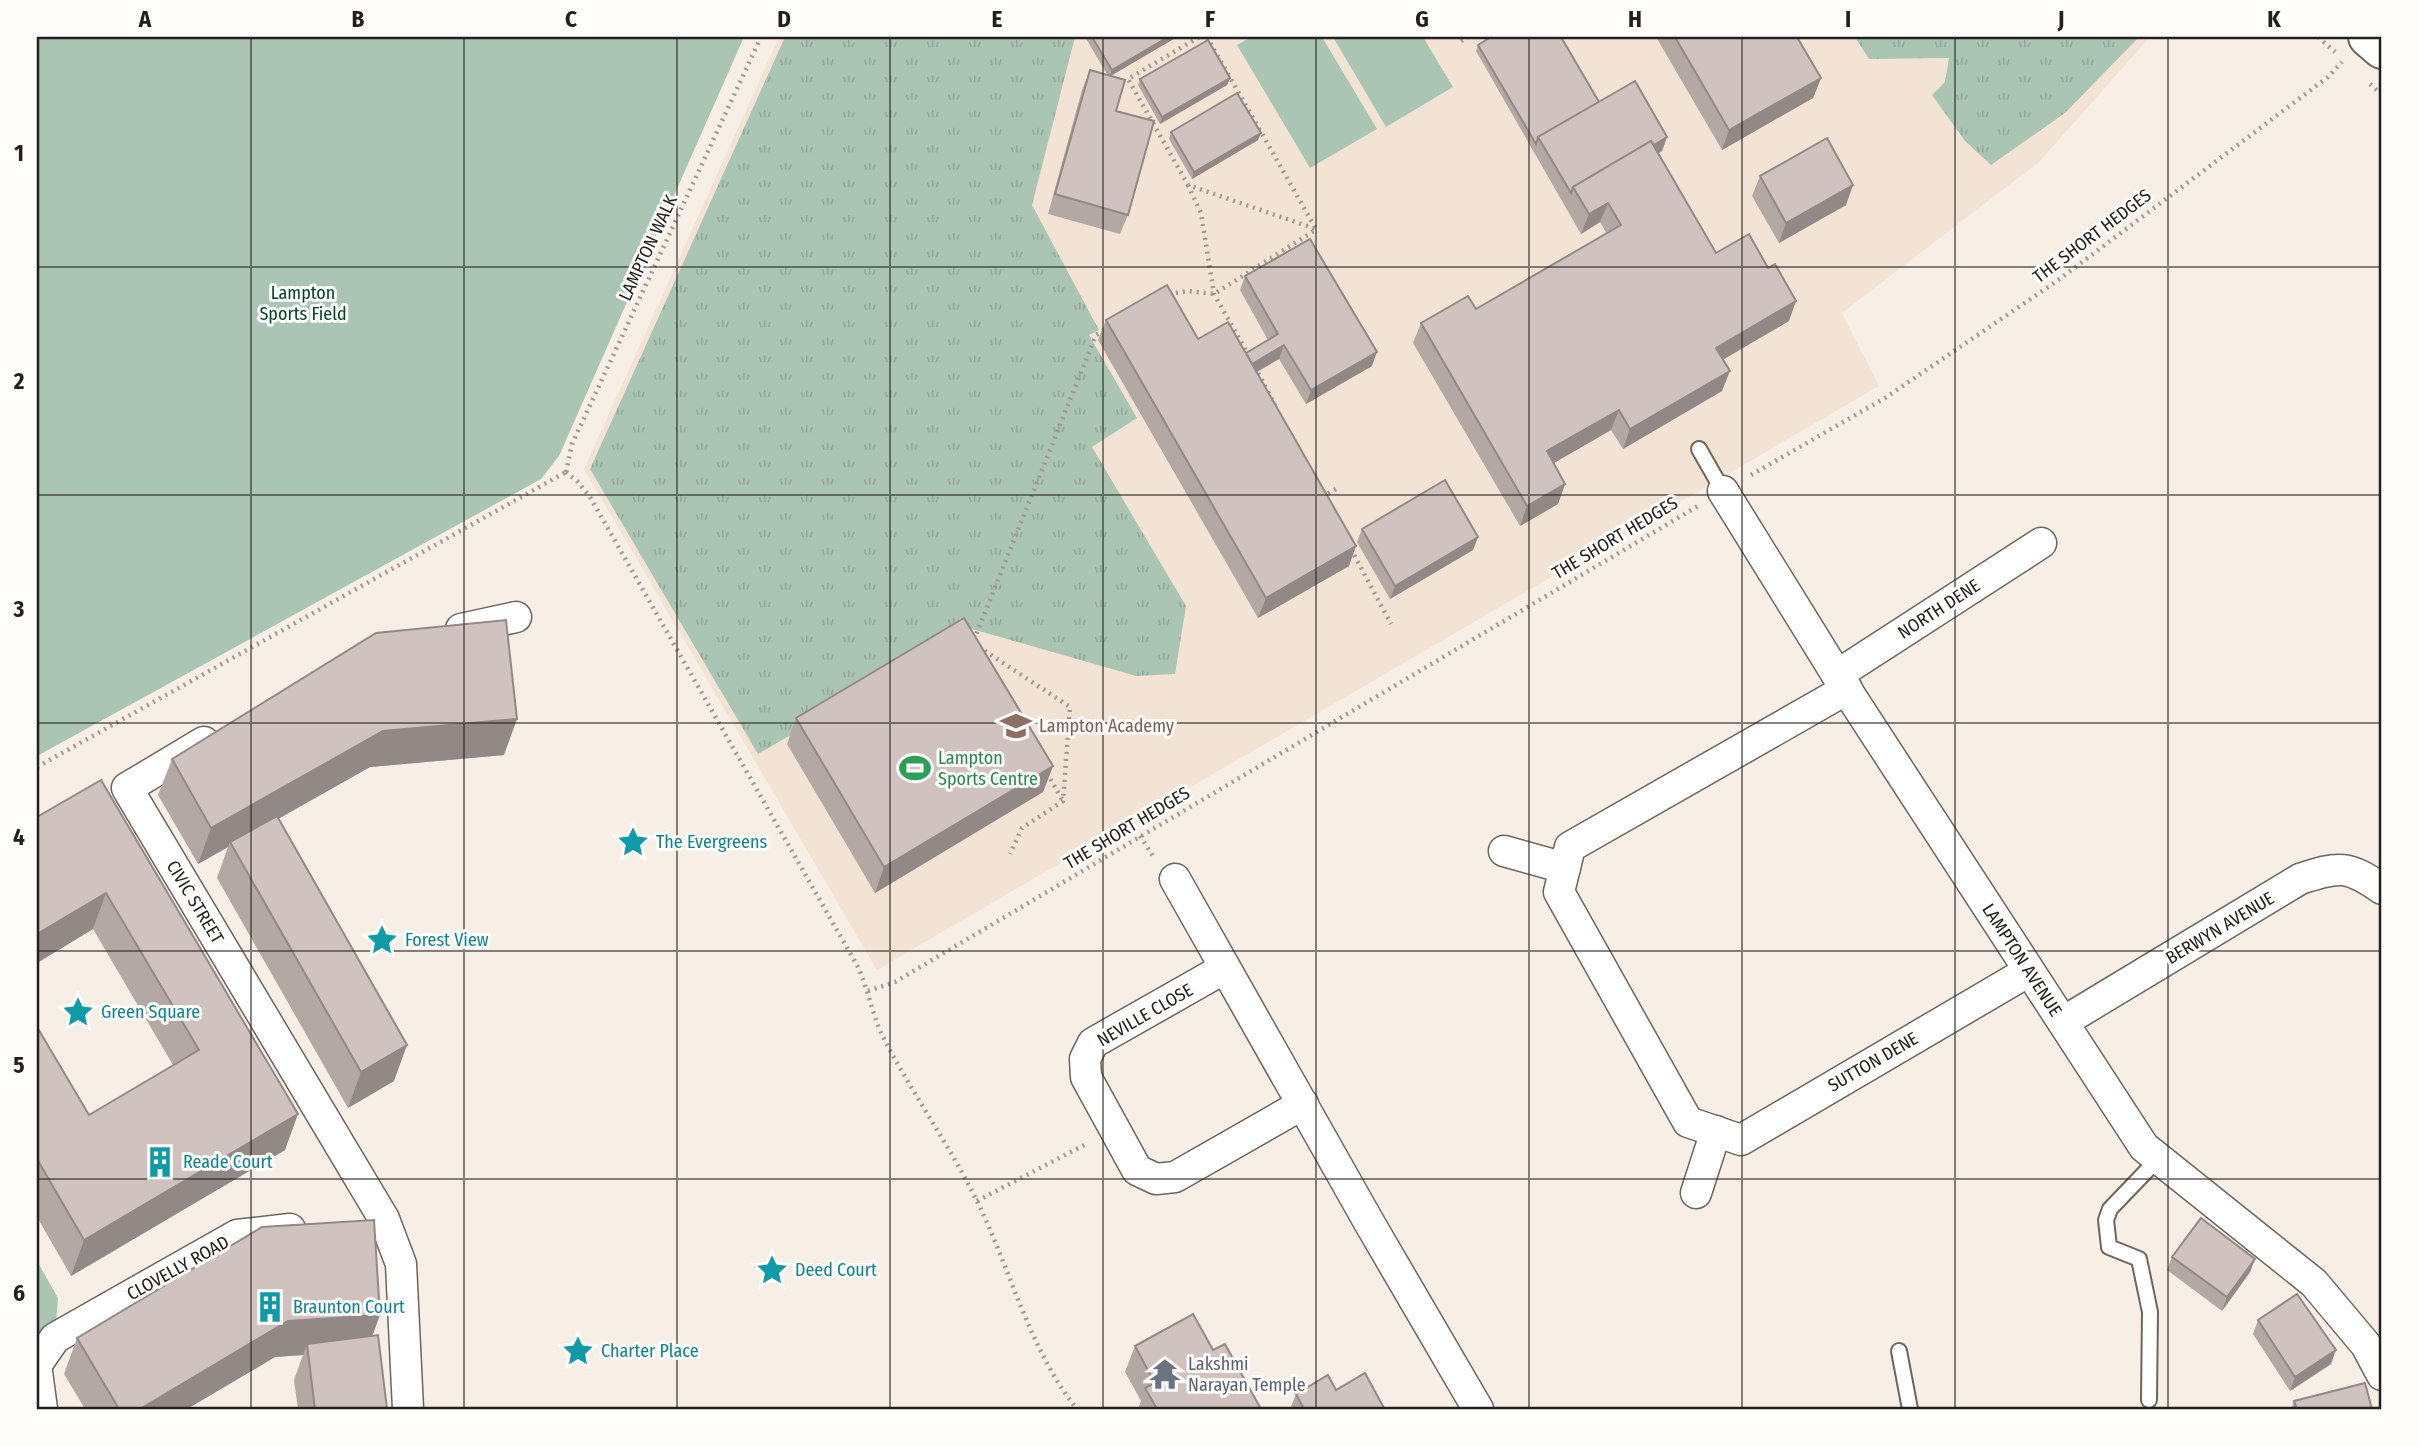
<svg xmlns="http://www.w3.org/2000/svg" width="2419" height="1446" viewBox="0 0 2419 1446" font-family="'Fira Sans Condensed',sans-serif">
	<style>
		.built { fill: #f3e3d5 }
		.grass { fill: url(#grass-tufts) }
		.park { fill: #abc5b5 }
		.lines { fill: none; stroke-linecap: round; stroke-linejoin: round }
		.service-casing { stroke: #6d655e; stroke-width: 18 }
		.minor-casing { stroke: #6d655e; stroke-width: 33 }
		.trunk-casing { stroke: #6d655e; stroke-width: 42 }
		.path { stroke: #9f9891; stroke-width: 4.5; stroke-dasharray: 2 5; stroke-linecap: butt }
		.service { stroke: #fff; stroke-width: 14 }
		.minor { stroke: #fff; stroke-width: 30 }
		.trunk { stroke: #fff; stroke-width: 38 }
		.wall { fill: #b3a8a4 }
		.shaded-wall { fill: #928886 }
		.building { fill: #d0c3bf; stroke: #928886; stroke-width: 2 }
		.grid { fill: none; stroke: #23201c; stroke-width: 2; stroke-opacity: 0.55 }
		.labels { text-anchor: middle; stroke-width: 6; stroke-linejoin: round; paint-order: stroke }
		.street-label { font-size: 18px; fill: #23201c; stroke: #fefdfb }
		.park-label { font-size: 18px; fill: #044328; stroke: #fefdfb }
		.education-label { font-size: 18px; fill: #785e54; stroke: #fefdfb; text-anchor: start }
		.leisure-label { font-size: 18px; fill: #27864d; stroke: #fefdfb; text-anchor: start }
		.culture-label { font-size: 18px; fill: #0d838f; stroke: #fefdfb; text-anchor: start }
		.worship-label { font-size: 18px; fill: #5b616d; stroke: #fefdfb; text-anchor: start }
		.neatline { fill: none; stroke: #23201c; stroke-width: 2.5 }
		.grid-label { font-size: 23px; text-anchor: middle; font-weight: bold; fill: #23201c }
	</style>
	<defs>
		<pattern id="grass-tufts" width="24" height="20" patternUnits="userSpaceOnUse" patternTransform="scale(1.75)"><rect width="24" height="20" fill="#abc5b5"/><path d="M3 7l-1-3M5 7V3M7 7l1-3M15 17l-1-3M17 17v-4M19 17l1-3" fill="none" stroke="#93a99b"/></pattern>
	</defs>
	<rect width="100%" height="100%" fill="#f7eee5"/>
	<!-- built -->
	<path class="built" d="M779 37H2150L2039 162 1842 313 1879 386 877 970 584 469Z"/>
	<!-- grass -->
	<g class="grass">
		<path d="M785 37H1075L1032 205 1099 330 1089 335 1137 418 1092 447 1186 606 1175 674 1136 676 972 629 758 754 590 469Z"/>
		<path d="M1855 37H2139L2065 113 1991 165 1965 141 1932 95 1945 82 1949 58 1869 59Z"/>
	</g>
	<!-- park -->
	<g class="park">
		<path d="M37 37H744L559 456 541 479 37 756Z"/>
		<path d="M1251 37H1322L1377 129 1310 168 1237 45Z"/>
		<path d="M1333 37H1423L1453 87 1386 127Z"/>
		<path d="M37 1261 58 1298 55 1338 37 1354Z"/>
	</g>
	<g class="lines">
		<defs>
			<g id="service">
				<path d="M1699 449 1723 491"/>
				<path d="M1899 1351 1910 1409"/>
				<path d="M2149 1400 2150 1312 2139 1259 2109 1247 2106 1220 2110 1209 2158 1159"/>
			</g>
			<g id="minor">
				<path d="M1723 491 1837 675 2144 1147 2314 1283 2366 1345 2382 1375"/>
				<path d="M461 629 516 617"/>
				<path d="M1837 675 2041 543"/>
				<path d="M1847 689 1570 847 1559 892 1688 1122 1741 1140 2029 971"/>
				<path d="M204 742 127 788 384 1219 401 1264 408 1409"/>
				<path d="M1504 851 1565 868"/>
				<path d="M1175 879 1370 1224 1478 1409"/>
				<path d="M1225 968 1093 1043 1085 1059 1086 1077 1137 1170 1156 1179 1175 1177 1303 1104"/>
				<path d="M2063 1022 2300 879C2339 866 2348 865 2382 889"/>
				<path d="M1696 1193 1716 1131"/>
				<path d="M37 1364 55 1338 237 1235 290 1229"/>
				<path d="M37 1372 42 1409"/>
			</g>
			<path id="trunk" d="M2368 37 2382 49"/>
		</defs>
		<!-- service casing -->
		<use href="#service" class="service-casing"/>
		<!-- minor casing -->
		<use href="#minor" class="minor-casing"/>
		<!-- trunk casing -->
		<use href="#trunk" class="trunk-casing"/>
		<!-- path -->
		<g class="path">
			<path d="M1199 37 1128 79 1188 185 1316 229"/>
			<path d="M1207 37 1316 229"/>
			<path d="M2318 37 2335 52"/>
			<path d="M1461 41 1468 37"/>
			<path d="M2370 84 2382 95"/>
			<path d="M1188 185 1201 213 1214 294 1249 356"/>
			<path d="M1169 294 1188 291 1214 294 1317 229"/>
			<path d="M1255 367 1277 409"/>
			<path d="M566 472 578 482 590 497 858 967C868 989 872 1014 883 1037 912 1093 950 1146 978 1203 1010 1269 1031 1353 1077 1409"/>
			<path d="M566 472 572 444 761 37"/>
			<path d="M1751 475 1885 398 2057 281 2328 77 2342 62"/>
			<path d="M1322 497 1336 489"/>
			<path d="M1351 549 1391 624"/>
			<path d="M974 640 1096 335 1104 330"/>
			<path d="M979 647 1070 707 1063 801 1022 828 1010 854"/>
			<path d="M37 767 566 472"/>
			<path d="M1047 773 1063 801"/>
			<path d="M1140 836 1153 856"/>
			<path d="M868 991 895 982 1698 506"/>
			<path d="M977 1201 1088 1143"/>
		</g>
		<!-- service -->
		<use href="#service" class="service"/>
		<!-- minor -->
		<use href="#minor" class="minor"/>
		<!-- trunk -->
		<use href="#trunk" class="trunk"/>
	</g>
	<!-- wall -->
	<g class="wall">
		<path d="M1085 37H1177L1110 76 1116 111 1128 215 1120 234 1048 214 1082 90 1090 70 1108 76Z"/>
		<path d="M1656 37H1797L1821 78 1813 98 1722 150Z"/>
		<path d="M1478 45 1599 102 1667 137 1662 151 1658 153 1716 253 1789 321 1723 359 1722 391 1623 449 1611 430 1554 463 1565 484 1558 504 1520 526 1413 343 1421 323 1476 309 1607 234 1600 222 1581 234 1476 51Z"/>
		<path d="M1230 78 1227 85 1160 124 1138 85 1140 79Z"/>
		<path d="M1171 132 1258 140 1192 179 1169 139Z"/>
		<path d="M1760 176 1846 205 1779 243 1752 196Z"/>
		<path d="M1245 276 1372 366 1306 404 1279 359 1257 372 1349 566 1258 618 1098 340 1106 320 1198 339 1246 353 1268 340 1240 290Z"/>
		<path d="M1362 529 1478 537 1473 550 1390 599 1357 542Z"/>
		<path d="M796 718 1053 766 1043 792 875 893 787 744Z"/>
		<path d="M504 755 370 767 278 819 394 1081 348 1108 217 878 228 847 198 864 158 795 172 759Z"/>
		<path d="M101 780 285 1150 71 1276 37 1217V1027L89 1115 173 1065 93 929 37 963V817Z"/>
		<path d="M2172 1257 2255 1259 2250 1272 2222 1311 2167 1270Z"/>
		<path d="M2258 1320 2331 1364 2290 1391 2253 1334Z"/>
		<path d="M373 1336 387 1409H298L294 1380 303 1355 275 1357 187 1409H85L64 1374 77 1338Z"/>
		<path d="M1135 1346 1213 1350 1261 1409H1138L1141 1401 1125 1372Z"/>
		<path d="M1336 1390 1384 1409H1290L1296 1394Z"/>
		<path d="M2294 1401 2372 1409H2291Z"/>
	</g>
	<!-- shaded-wall -->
	<g class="shaded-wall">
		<path d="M1168 37H1177L1109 77 1112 70Z"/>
		<path d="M1230 78 1227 85 1160 124 1162 117Z"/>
		<path d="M1821 78 1813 98 1722 150 1729 130Z"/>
		<path d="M1261 133 1258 140 1192 179 1194 172Z"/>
		<path d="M1667 137 1662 151 1580 198 1575 190Z"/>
		<path d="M1853 185 1846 205 1779 243 1786 223Z"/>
		<path d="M1608 203 1600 222 1581 234 1589 214Z"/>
		<path d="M1796 301 1789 321 1709 368 1716 348Z"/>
		<path d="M1284 345 1279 359 1242 380 1247 367Z"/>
		<path d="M1377 352 1372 366 1306 404 1311 390Z"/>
		<path d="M1730 371 1722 391 1623 449 1630 429Z"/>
		<path d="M1619 410 1611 430 1540 471 1547 451Z"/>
		<path d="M1565 484 1558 504 1520 526 1527 506Z"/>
		<path d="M1478 537 1473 550 1390 599 1395 586Z"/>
		<path d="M1356 546 1349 566 1258 618 1266 598Z"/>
		<path d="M517 719 504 755 370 767 232 845 230 842 228 847 198 864 211 828 383 731Z"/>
		<path d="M1053 766 1043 792 875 893 884 867Z"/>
		<path d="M106 893 93 929 37 963V934Z"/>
		<path d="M407 1045 394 1081 348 1108 361 1072Z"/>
		<path d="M298 1114 285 1150 71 1276 84 1240Z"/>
		<path d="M2255 1259 2250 1272 2222 1311 2227 1297Z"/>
		<path d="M380 1315 367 1351 307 1344 303 1355 275 1357 187 1409H140L288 1321Z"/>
		<path d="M2336 1350 2331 1364 2290 1391 2295 1377Z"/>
	</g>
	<!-- building -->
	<g class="building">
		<path d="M1092 37H1168L1112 70Z"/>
		<path d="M1491 37H1561L1599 102 1538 137 1536 144 1478 45Z"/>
		<path d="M1675 37H1797L1821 78 1729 130Z"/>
		<path d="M1208 40 1230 78 1162 117 1140 79Z"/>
		<path d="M1090 70 1125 80 1116 111 1154 121 1128 215 1055 194Z"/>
		<path d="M1635 81 1667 137 1654 145 1651 141 1573 187 1571 193 1538 137Z"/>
		<path d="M1237 93 1261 133 1194 172 1171 132Z"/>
		<path d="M1827 138 1853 185 1786 223 1760 176Z"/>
		<path d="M1651 141 1716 253 1749 234 1768 268 1775 264 1796 301 1716 348 1730 371 1630 429 1619 410 1547 451 1565 484 1527 506 1421 323 1468 296 1476 309 1621 225 1608 203 1589 214 1573 187Z"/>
		<path d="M1310 239 1377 352 1311 390 1284 345 1252 364 1246 353 1278 334 1245 276Z"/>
		<path d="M1167 285 1198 339 1228 322 1356 546 1266 598 1106 320Z"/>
		<path d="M1445 480 1478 537 1395 586 1362 529Z"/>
		<path d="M964 618 1053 766 884 867 796 718Z"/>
		<path d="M506 620 517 719 383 731 211 828 172 759 376 633Z"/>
		<path d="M101 780 298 1114 84 1240 37 1159V1027L89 1115 199 1050 106 893 37 934V817Z"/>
		<path d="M277 816 407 1045 361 1072 230 842Z"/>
		<path d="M2201 1218 2255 1259 2227 1297 2172 1257Z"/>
		<path d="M374 1220 380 1315 288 1321 140 1409H119L77 1338 262 1227Z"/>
		<path d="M2297 1294 2336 1350 2295 1377 2258 1320Z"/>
		<path d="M1193 1314 1213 1350 1225 1344 1261 1409H1157L1145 1388 1155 1383 1135 1346Z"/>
		<path d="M378 1335 387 1409H315L307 1344Z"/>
		<path d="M1365 1373 1384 1408 1382 1409H1304L1296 1394 1328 1375 1336 1390Z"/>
		<path d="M2365 1383 2372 1409H2297L2294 1401Z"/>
	</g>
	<!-- grid -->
	<path class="grid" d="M251 37V1409M464 37V1409M677 37V1409M890 37V1409M1103 37V1409M1316 37V1409M1529 37V1409M1742 37V1409M1955 37V1409M2168 37V1409M37 267H2382M37 495H2382M37 723H2382M37 951H2382M37 1179H2382"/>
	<!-- icons -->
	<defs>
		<symbol id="school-bare" viewBox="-9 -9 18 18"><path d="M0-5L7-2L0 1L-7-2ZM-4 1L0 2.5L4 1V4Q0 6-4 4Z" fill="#8d6e63" stroke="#fefdfb" stroke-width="2.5" paint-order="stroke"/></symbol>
		<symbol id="stadium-bare" viewBox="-9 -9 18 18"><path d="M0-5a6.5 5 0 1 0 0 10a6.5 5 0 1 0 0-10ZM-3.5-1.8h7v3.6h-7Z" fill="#2e9e5b" stroke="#fefdfb" stroke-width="2.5" paint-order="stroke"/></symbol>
		<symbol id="sight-bare" viewBox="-9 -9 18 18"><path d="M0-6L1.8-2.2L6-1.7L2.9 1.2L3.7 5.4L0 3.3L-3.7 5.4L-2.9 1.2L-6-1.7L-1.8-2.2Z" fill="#0f9aa8" stroke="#fefdfb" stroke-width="2.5" paint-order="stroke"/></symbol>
		<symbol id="building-bare" viewBox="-9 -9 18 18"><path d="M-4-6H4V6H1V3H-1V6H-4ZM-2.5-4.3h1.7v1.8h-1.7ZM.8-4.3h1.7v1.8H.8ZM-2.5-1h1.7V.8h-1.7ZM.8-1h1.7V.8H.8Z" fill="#0f9aa8" stroke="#fefdfb" stroke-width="2.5" paint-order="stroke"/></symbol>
		<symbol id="temple-bare" viewBox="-9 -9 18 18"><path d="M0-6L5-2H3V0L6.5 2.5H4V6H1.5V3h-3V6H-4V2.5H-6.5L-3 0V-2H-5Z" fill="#6b7280" stroke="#fefdfb" stroke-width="2.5" paint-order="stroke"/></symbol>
	</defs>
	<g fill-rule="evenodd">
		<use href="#school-bare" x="994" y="704" width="44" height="44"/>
		<use href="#stadium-bare" x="893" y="746" width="44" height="44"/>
		<use href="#sight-bare" x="611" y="820" width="44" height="44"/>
		<use href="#sight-bare" x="360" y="918" width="44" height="44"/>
		<use href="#sight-bare" x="56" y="990" width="44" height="44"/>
		<use href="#building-bare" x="138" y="1140" width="44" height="44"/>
		<use href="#sight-bare" x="750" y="1248" width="44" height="44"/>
		<use href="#building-bare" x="248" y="1285" width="44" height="44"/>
		<use href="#sight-bare" x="556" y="1329" width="44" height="44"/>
		<use href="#temple-bare" x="1143" y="1352" width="44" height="44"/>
	</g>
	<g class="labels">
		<!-- street labels -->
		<g class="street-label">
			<text transform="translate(2092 236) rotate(-37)" y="6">THE SHORT HEDGES</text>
			<text transform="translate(648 248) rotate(-65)" y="6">LAMPTON WALK</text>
			<text transform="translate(1615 538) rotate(-31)" y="6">THE SHORT HEDGES</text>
			<text transform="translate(1939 609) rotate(-33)" y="6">NORTH DENE</text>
			<text transform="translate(1127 828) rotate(-31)" y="6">THE SHORT HEDGES</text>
			<text transform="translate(195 902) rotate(59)" y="6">CIVIC STREET</text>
			<text transform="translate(2220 928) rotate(-31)" y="6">BERWYN AVENUE</text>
			<text transform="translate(2022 960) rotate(57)" y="6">LAMPTON AVENUE</text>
			<text transform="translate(1145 1015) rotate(-30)" y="6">NEVILLE CLOSE</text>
			<text transform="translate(1873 1062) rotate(-30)" y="6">SUTTON DENE</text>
			<text transform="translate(178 1268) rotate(-29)" y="6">CLOVELLY ROAD</text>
		</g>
		<!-- park labels -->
		<g class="park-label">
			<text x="303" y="299">Lampton<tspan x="303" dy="21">Sports Field</tspan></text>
		</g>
		<!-- education labels -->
		<g class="education-label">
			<text x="1039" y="732">Lampton Academy</text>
		</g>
		<!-- leisure labels -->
		<g class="leisure-label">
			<text x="938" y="764">Lampton<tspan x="938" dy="21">Sports Centre</tspan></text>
		</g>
		<!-- culture labels -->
		<g class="culture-label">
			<text x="656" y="848">The Evergreens</text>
			<text x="405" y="946">Forest View</text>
			<text x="101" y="1018">Green Square</text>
			<text x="183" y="1168">Reade Court</text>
			<text x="795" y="1276">Deed Court</text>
			<text x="293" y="1313">Braunton Court</text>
			<text x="601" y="1357">Charter Place</text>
		</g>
		<!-- worship labels -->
		<g class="worship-label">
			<text x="1188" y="1370">Lakshmi<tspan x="1188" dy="21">Narayan Temple</tspan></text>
		</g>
	</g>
	<!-- border -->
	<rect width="2419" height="1446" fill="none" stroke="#fefdfb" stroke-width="77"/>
	<rect x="38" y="38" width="2342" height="1370" class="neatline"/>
	<g class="grid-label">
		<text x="145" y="27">A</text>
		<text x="358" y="27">B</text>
		<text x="571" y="27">C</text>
		<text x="784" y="27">D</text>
		<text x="997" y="27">E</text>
		<text x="1210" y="27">F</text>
		<text x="1422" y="27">G</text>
		<text x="1635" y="27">H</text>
		<text x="1848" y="27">I</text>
		<text x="2061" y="27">J</text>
		<text x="2274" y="27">K</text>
		<text x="19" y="161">1</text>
		<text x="19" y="389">2</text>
		<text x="19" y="617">3</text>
		<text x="19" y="845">4</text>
		<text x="19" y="1073">5</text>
		<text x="19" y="1301">6</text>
	</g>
</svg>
